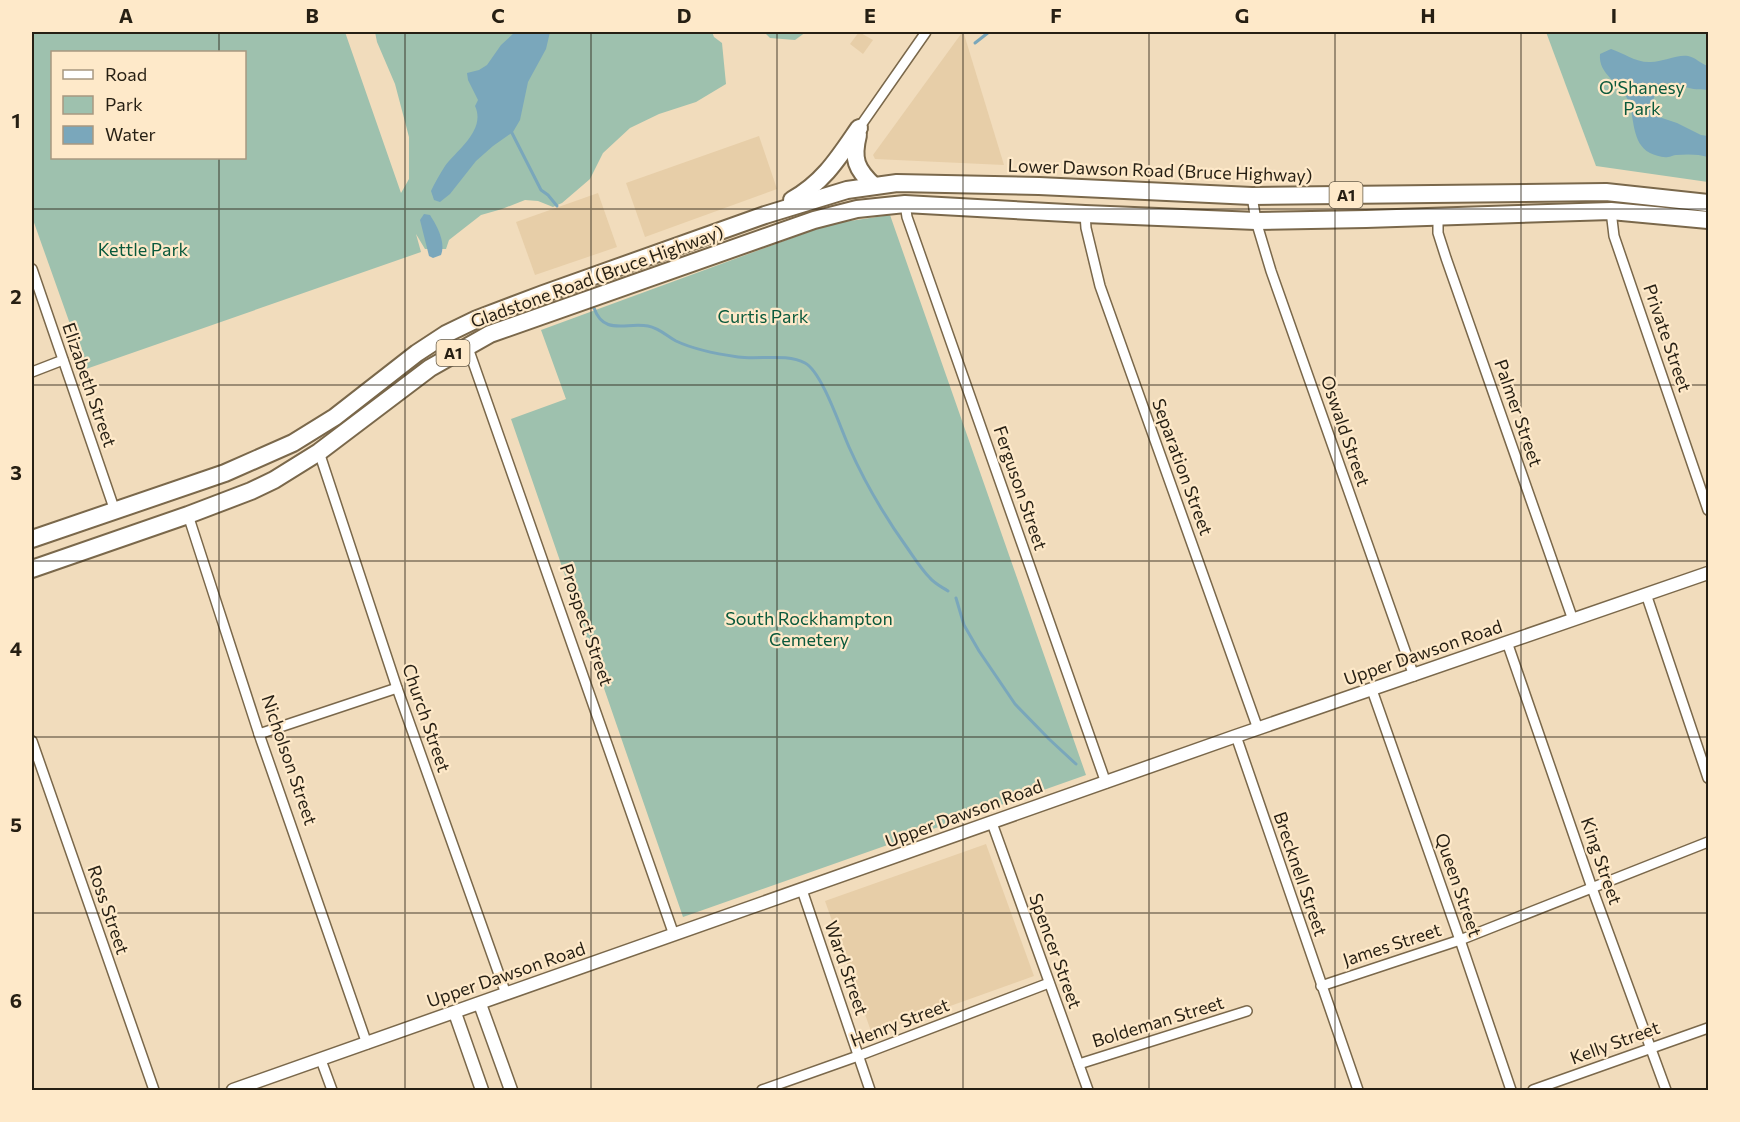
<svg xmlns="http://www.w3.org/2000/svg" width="1740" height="1122" viewBox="0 0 1740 1122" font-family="Commissioner,sans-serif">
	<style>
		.built { fill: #e7cea8 }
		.green { fill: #9ec1ae; fill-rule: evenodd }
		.water { fill: #7aa7bb }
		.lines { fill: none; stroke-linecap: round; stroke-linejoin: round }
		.stream { stroke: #7aa7bb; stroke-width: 3 }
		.street-casing { stroke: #7a684b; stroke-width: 12 }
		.secondary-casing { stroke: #7a684b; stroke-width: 15 }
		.highway-casing { stroke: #7a684b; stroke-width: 20 }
		.street { stroke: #fff; stroke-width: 9 }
		.secondary { stroke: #fff; stroke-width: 12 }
		.highway { stroke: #fff; stroke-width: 16 }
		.grid { fill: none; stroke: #261f13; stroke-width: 1.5; stroke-opacity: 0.55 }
		.labels { text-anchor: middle; stroke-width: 4.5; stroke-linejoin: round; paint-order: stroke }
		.shield { fill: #fee9c9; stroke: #675c4a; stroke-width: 1.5 }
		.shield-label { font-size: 16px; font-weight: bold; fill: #261f13 }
		.park-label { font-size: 18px; fill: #0a593c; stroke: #fee9c9 }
		.street-label { font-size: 18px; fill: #261f13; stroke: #fee9c9 }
		.neatline { fill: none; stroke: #261f13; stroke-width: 2 }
		.grid-label { font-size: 20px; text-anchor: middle; font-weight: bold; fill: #261f13 }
	</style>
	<rect width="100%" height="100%" fill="#f1dcbc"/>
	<!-- built -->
	<g class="built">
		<path d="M859 32 873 40 863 54 850 44Z"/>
		<path d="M961 34H964L1004 165 875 159 873 155Z"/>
		<path d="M759 136 777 189 645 237 626 183Z"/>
		<path d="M598 193 617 247 535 275 516 222Z"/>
		<path d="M986 844 1034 976 872 1034 825 901Z"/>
	</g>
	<!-- green -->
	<g class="green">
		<path d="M32 32H345L401 193 409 179V137L395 84 377 42 375 32H712L714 37 722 43 726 84 696 102 659 114 630 128 603 153 590 179 562 203 553 207 538 201 525 200 502 209 481 215 449 240 446 249H425L416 234 421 252 86 369 32 217ZM52 52H244V158H52Z"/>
		<path d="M764 32H806L795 40 770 38Z"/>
		<path d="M1546 32H1708V182L1596 166Z"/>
		<path d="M890 215 1086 775 683 917 511 419 566 399 541 330 830 224Z"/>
	</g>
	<!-- water -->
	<g class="water">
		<path d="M515 32H550L546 49 528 82 520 120 513 132 493 146 476 161 450 194 440 202 434 200 431 191C435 182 440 174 445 166 458 149 486 130 475 106L478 100 468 80 467 73 479 70 487 65 501 45Z"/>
		<path d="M1611 49C1624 53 1636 63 1651 62 1662 62 1678 54 1688 56 1695 57 1701 64 1708 66V90C1702 89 1695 90 1689 88 1684 87 1680 84 1675 83 1660 81 1652 96 1652 109L1659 117 1677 123 1701 135 1708 136V157C1699 154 1687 154 1676 155 1674 155 1670 157 1668 157 1662 158 1655 155 1650 153 1631 143 1635 117 1628 100 1620 82 1598 75 1600 54Z"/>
		<path d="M424 214 430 215C437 226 446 242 441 255L433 258 429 256 420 220Z"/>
	</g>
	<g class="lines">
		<!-- stream -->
		<g class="stream">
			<path d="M975 43 989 32"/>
			<path d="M512 133 541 190 548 195 557 206"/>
			<path d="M594 308C604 336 626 322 648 326 659 328 667 336 676 341 695 350 717 354 738 357 759 360 787 353 805 363 822 372 840 427 849 447 865 483 885 517 908 549 915 559 922 570 930 578 935 584 942 587 948 591"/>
			<path d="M956 598 964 625 979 651 1015 704 1049 739 1076 764"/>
		</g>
		<defs>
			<g id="street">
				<path d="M859 128 926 32"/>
				<path d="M1252 196 1256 221 1271 271 1414 676"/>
				<path d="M905 204 907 217 1106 783"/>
				<path d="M1611 211 1614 236 1708 510"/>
				<path d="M1085 214 1086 228 1100 286 1258 729"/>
				<path d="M1438 216V233L1446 258 1573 620"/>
				<path d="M32 269 115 511"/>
				<path d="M467 345 674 935"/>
				<path d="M32 372 63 360"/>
				<path d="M319 452 397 688 506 994"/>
				<path d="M188 515 259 734 367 1044"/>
				<path d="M1646 594 1708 778"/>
				<path d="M1507 642 1592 888 1666 1090"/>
				<path d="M1372 690 1460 940 1511 1090"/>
				<path d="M259 734 397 688"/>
				<path d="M1236 736 1358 1090"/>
				<path d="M32 741 154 1090"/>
				<path d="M992 823 1088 1090"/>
				<path d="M802 890 870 1090"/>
				<path d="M1321 986 1460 940 1708 842"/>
				<path d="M321 1060 332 1090"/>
				<path d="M1079 1064 1247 1011"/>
				<path d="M762 1090 858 1056 1049 983"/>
				<path d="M1533 1090 1708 1028"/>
			</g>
			<g id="secondary">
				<path d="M480 1004 511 1090"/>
				<path d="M455 1013 482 1090"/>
				<path d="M233 1090 1236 736 1708 573"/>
			</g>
			<g id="highway">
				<path d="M858 135C852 159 856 169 874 186"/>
				<path d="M792 200C824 182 839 157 859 128"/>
				<path d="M32 539 225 473 293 443 335 417 417 353 446 334 477 319 543 294 765 215 847 190 897 183 1039 186 1252 196 1606 192 1708 203"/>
				<path d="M32 569 188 515 251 491 274 480 319 452 430 368 490 334 814 220 857 209 905 204 1085 214 1256 221 1366 219 1611 211 1708 220"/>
			</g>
		</defs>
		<!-- street casing -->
		<use href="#street" class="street-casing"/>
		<!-- secondary casing -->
		<use href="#secondary" class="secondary-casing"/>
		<!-- highway casing -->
		<use href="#highway" class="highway-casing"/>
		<!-- street -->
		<use href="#street" class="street"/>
		<!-- secondary -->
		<use href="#secondary" class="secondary"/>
		<!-- highway -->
		<use href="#highway" class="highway"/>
	</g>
	<!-- grid -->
	<path class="grid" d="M219 32V52M405 32V1090M591 32V1090M777 32V1090M963 32V1090M1149 32V1090M1335 32V1090M1521 32V1090M219 158V1090M32 209H1708M32 385H1708M32 561H1708M32 737H1708M32 913H1708"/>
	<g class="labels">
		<!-- shield labels -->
		<g class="shield">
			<rect x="1329.5" y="182" width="33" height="26" rx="4.5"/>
			<rect x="436.5" y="340" width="33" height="26" rx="4.5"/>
		</g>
		<g class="shield-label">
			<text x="1346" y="201">A1</text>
			<text x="453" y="359">A1</text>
		</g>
		<!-- park labels -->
		<g class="park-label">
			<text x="1642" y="94">O'Shanesy<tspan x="1642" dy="21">Park</tspan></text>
			<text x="143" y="256">Kettle Park</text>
			<text x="763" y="323">Curtis Park</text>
			<text x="809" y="625">South Rockhampton<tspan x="809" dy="21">Cemetery</tspan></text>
		</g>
		<!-- street labels -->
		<g class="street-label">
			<text transform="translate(1160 171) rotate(2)" y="6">Lower Dawson Road (Bruce Highway)</text>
			<text transform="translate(597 277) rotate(-20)" y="6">Gladstone Road (Bruce Highway)</text>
			<text transform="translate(1667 338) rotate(71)" y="6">Private Street</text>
			<text transform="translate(89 385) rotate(71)" y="6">Elizabeth Street</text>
			<text transform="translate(1518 413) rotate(71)" y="6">Palmer Street</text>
			<text transform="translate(1345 431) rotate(71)" y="6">Oswald Street</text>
			<text transform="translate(1182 467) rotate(70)" y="6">Separation Street</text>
			<text transform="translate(1020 488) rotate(71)" y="6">Ferguson Street</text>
			<text transform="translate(586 625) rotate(71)" y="6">Prospect Street</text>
			<text transform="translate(1423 653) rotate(-19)" y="6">Upper Dawson Road</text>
			<text transform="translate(426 718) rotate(71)" y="6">Church Street</text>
			<text transform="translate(289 760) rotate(71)" y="6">Nicholson Street</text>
			<text transform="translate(964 814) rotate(-20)" y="6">Upper Dawson Road</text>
			<text transform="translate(1601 861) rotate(71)" y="6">King Street</text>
			<text transform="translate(1300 874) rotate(71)" y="6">Brecknell Street</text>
			<text transform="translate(1458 885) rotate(71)" y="6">Queen Street</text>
			<text transform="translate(108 910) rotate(71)" y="6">Ross Street</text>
			<text transform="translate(1392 945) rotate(-18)" y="6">James Street</text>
			<text transform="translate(1055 951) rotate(70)" y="6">Spencer Street</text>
			<text transform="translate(846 968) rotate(71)" y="6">Ward Street</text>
			<text transform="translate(506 975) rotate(-19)" y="6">Upper Dawson Road</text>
			<text transform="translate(1158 1022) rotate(-17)" y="6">Boldeman Street</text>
			<text transform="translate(900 1023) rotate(-21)" y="6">Henry Street</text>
			<text transform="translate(1615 1043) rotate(-20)" y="6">Kelly Street</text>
		</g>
	</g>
	<!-- border -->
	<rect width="1740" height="1122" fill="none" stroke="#fee9c9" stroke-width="66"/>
	<!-- legend -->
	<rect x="51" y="51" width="195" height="108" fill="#fee9c9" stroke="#a89880" stroke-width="1.5"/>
	<rect x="63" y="70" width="30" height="9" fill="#ffffff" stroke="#a89880" stroke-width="1.5"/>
	<text x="105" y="81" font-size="18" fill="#261f13">Road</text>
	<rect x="63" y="96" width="30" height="18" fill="#9ec1ae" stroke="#a89880" stroke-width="1.5"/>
	<text x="105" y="111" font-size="18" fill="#261f13">Park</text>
	<rect x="63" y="126" width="30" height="18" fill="#7aa7bb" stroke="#a89880" stroke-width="1.5"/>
	<text x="105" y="141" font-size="18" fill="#261f13">Water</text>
	<rect x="33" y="33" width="1674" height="1056" class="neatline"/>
	<g class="grid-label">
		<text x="126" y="23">A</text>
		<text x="312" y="23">B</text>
		<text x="498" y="23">C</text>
		<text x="684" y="23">D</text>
		<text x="870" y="23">E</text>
		<text x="1056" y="23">F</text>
		<text x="1242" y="23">G</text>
		<text x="1428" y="23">H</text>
		<text x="1614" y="23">I</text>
		<text x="16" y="128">1</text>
		<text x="16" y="304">2</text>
		<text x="16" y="480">3</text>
		<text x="16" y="656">4</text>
		<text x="16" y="832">5</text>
		<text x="16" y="1008">6</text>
	</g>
</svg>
